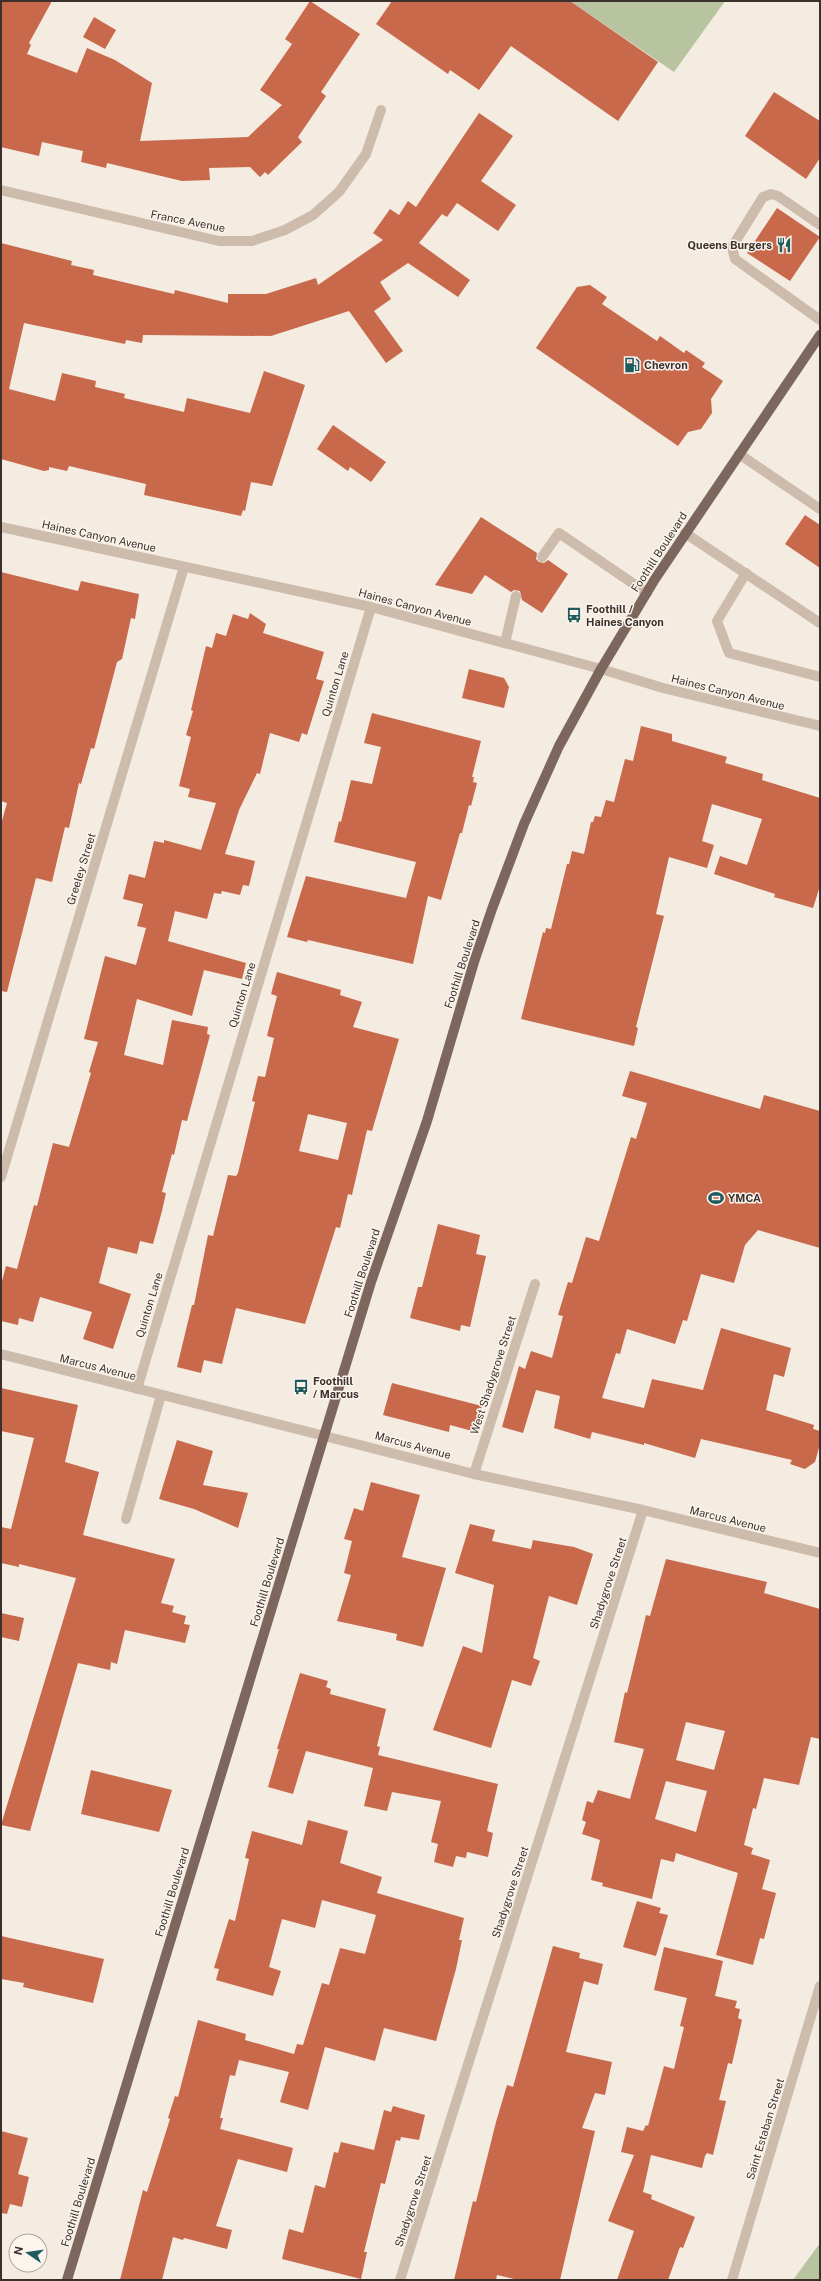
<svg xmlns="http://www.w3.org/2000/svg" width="821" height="2281" viewBox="0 0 821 2281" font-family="'Public Sans',sans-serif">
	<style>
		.green { fill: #b8c4a0 }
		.building { fill: #c8694b; fill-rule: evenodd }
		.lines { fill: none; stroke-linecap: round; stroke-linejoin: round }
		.service { stroke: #cdbbac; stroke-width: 10 }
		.minor { stroke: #cdbbac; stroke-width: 10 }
		.tertiary { stroke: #cdbbac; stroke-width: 10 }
		.primary { stroke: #7d675c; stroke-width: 10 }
		.labels { text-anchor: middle; stroke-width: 3; stroke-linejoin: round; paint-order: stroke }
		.street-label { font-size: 11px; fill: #3b302b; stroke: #fbf5ee }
		.poi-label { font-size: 11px; font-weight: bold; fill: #3b302b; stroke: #fbf5ee; text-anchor: start }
	</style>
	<rect width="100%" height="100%" fill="#f4ebe1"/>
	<!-- green -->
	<g class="green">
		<path d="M570 1H725L674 72Z"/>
		<path d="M820 2243V2280H793Z"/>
	</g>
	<!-- building -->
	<g class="building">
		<path d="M1 1H52L29 43 31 45 27 54 77 73 87 48 115 60 152 83 140 141 248 137 282 105 260 90 292 44 285 39 310 1 360 34 321 92 326 96 298 137 302 142 268 175 265 172 260 177 250 167 209 168 210 180 182 181 107 163 106 168 81 162 83 151 42 142 39 156 1 147Z"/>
		<path d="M392 1H570L658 62 618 121 511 46 479 90 450 70 448 74 376 24Z"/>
		<path d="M94 17 116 30 105 49 83 37Z"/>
		<path d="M774 92 820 121V158L806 179 745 136Z"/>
		<path d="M479 113 513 136 481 181 516 205 498 231 457 203 447 217 442 214 419 243 470 280 458 297 408 263 380 282 391 299 374 311 403 351 386 363 349 311 271 336 143 335 142 343 126 340 125 344 24 323 9 389 55 401 62 373 96 381 95 387 125 394 124 398 184 412 187 398 250 413 264 371 305 385 272 486 251 482 245 511 243 510 241 516 144 495 146 484 69 466 67 471 49 467V470L44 471 1 459V243L72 261 71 265 94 270 93 275 174 294 175 290 228 303V294H266L316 278 318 285 383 240 373 233 390 209 399 215 408 201 416 207Z"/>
		<path d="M777 208 820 237 790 281 747 253Z"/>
		<path d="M590 285 607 297 602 304 657 341 660 336 684 353 686 350 705 363 702 367 723 381 711 399 712 413 701 429 688 432 678 446 536 348 577 287Z"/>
		<path d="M333 425 386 462 371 482 350 467 348 471 317 449Z"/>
		<path d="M805 515 820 525V568L785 544Z"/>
		<path d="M481 517 537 553 536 559 539 562 544 563 548 560 568 574 542 613 522 600 520 591 514 590 511 592 485 575 472 594 435 585Z"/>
		<path d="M1 572 78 591 81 581 139 594 135 619 131 618 122 659 117 662 94 749 91 748 81 784 79 783 69 828 65 827 52 882 36 878 7 992 1 991V824L7 803 1 801Z"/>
		<path d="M250 613 266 624 263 633 324 652 316 679 324 681 307 735 302 733 299 742 270 733 260 774 257 773 239 810 225 854 255 861 249 886 243 885 240 895 222 891 221 894 214 893 207 919 175 911 168 941 246 963 242 979 204 970 192 1016 137 999 124 1055 163 1065 172 1020 208 1027 207 1034 210 1035 187 1121 182 1120 174 1155 172 1154 162 1192 166 1193 162 1211 153 1244 140 1241 137 1254 108 1247 99 1283 131 1294 113 1349 83 1339 92 1312 40 1297 33 1322 19 1318 18 1325 1 1321V1285L6 1266 17 1269 34 1205 37 1206 53 1143 69 1147 91 1073 89 1072 98 1042 84 1039 105 956 136 965 146 928 137 926 143 904 123 899 129 874 145 878 154 841 164 843V840L201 850 216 803 188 797 190 789 179 786 191 737 186 735 193 711 191 710 206 646 212 648 216 633 226 636 233 614 248 619Z"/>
		<path d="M469 669 504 678 509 687 504 708 462 698Z"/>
		<path d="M372 713 481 741 472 777H474L473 782 477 783 471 806 469 805 462 833H460L441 900 428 896 413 964 308 940 307 942 287 937 306 876 406 898 416 862 334 842 339 821 341 822 351 780 372 784 381 747 364 743Z"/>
		<path d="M641 726 672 734V741L727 757 725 763 763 774 762 780 820 798V886L813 908 774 897 775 894 714 874 720 856 747 865 762 819 712 804 702 841 714 845 707 868 669 857 656 914 664 916 636 1027 638 1028 634 1046 521 1019 543 932 545 933 546 928 551 929 567 864H569L572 851 584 854 591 822H593L595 816 601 817 606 800 614 802 625 759 633 761Z"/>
		<path d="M277 972 341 990 340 995 362 1002 353 1027 399 1039 372 1131 367 1130 352 1195 348 1194 340 1228 336 1227 305 1324 236 1308 222 1364 204 1360 201 1373 177 1367 192 1305H194L208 1235 213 1236 228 1175 236 1176 238 1173 255 1102 252 1101 258 1076 265 1077 274 1038 267 1036 277 996 271 994ZM308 1114 347 1123 338 1160 299 1151Z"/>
		<path d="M630 1071 760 1109 764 1095 820 1111V1248L758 1230 745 1245 734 1283 701 1274 687 1321 683 1320 675 1344 627 1329 620 1354 616 1353 602 1398 644 1408 652 1379 703 1390 721 1328 791 1348 784 1377 774 1374 766 1410 814 1425 813 1429 820 1431V1444L815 1462 805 1469 790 1464 792 1460 701 1439 695 1458 644 1443V1445L592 1432 590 1439 554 1428 560 1396 536 1390 523 1433 502 1427 519 1366 525 1369 531 1351 552 1358 563 1316 558 1315 568 1282 572 1283 586 1237 599 1241 631 1137 636 1139 647 1103 622 1096Z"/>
		<path d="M438 1224 480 1235 476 1254 486 1256 470 1327 461 1325 460 1331 410 1318 418 1287H422Z"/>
		<path d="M392 1383 482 1406 476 1432 450 1425 449 1432 383 1415Z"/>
		<path d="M1 1388 78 1405 65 1462 99 1472 83 1535 175 1559 161 1603 174 1606 172 1612 186 1616 184 1624 190 1625 185 1643 125 1630 117 1664 111 1662 110 1670 78 1663 30 1831 1 1825 76 1578 19 1564V1567L1 1563V1527L11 1529 34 1438 1 1431Z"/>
		<path d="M177 1440 213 1451 203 1485 248 1493 238 1528 194 1509 159 1499Z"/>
		<path d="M371 1482 420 1495 402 1557 446 1568 423 1647 396 1640 397 1634 337 1621 351 1575 344 1573 352 1541 344 1539 354 1508 363 1511Z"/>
		<path d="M470 1524 495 1530 492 1541 531 1549 533 1540 574 1547 593 1554 577 1605 549 1596 533 1658 540 1661 531 1686 512 1680 491 1748 433 1730 463 1646 482 1653 494 1585 455 1573Z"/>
		<path d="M666 1559 767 1582 764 1593 820 1609V1739L811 1737 799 1785 764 1778 756 1809 753 1808 744 1845 753 1848 751 1854 770 1860 762 1889 776 1893 764 1939 760 1938 753 1965 716 1955 738 1873 676 1853 674 1862 661 1859 652 1899 602 1886 603 1883 591 1880 600 1840 582 1834 586 1822 582 1820 587 1801 593 1803 598 1790 630 1799 644 1749 614 1742 625 1692 627 1693 646 1615 650 1616ZM686 1722 725 1731 714 1770 676 1760ZM666 1781 707 1791 696 1832 655 1819Z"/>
		<path d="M1 1613 24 1618 19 1641 1 1637Z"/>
		<path d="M300 1673 328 1681 326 1687 331 1689 330 1694 386 1709 377 1746 380 1747 378 1755 498 1784 487 1831 493 1833 488 1857 467 1852 466 1858 456 1856 453 1867 434 1862 438 1844 431 1842 441 1801 392 1792 387 1811 364 1806 373 1768 306 1751 293 1794 268 1787 279 1749H277Z"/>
		<path d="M91 1770 172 1790 159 1832 81 1814Z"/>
		<path d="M308 1820 348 1831 340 1863 382 1877 377 1893 464 1918 459 1940H462L456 1969 436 2041 384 2028 375 2061 325 2047 308 2110 280 2102 289 2072 239 2060 235 2076 230 2075 220 2118H223L220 2129 293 2148 287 2172 238 2159 216 2226 232 2230 227 2249 184 2238 183 2240 173 2237 162 2280H120L143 2190 147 2192 170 2119 168 2118 175 2096 178 2097 198 2020 246 2034 245 2040 294 2054 297 2044 303 2045 322 1983 329 1985 340 1948 365 1954 376 1915 322 1900 315 1928 282 1919 269 1967 281 1971 273 1996 216 1980 219 1969 214 1968 229 1919 235 1921 249 1859 245 1858 252 1831 302 1845Z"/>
		<path d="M637 1901 661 1908 659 1913 668 1915 656 1956 623 1947Z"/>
		<path d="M1 1936 104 1959 93 2003 23 1987 24 1983 1 1979Z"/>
		<path d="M553 1946 580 1953 579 1958 603 1964 598 1985 584 1981 566 2052 612 2062 605 2095 595 2093 582 2128 595 2131 560 2280H518L497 2275 496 2280H454L473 2201 476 2202 496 2122 507 2085 513 2087Z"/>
		<path d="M664 1947 723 1961 715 1996 737 2001 735 2008 740 2009 738 2018 742 2020 732 2064 728 2063 719 2100 726 2101 713 2155 707 2153 705 2156 702 2168 651 2155 643 2192 652 2195 651 2199 695 2217 683 2248 680 2247 668 2280H617L634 2231 608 2221 634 2155 621 2152 627 2127 643 2131 646 2125 648 2126 664 2066 674 2069 684 2027 680 2026 687 1998 654 1990Z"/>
		<path d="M393 2106 425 2115 419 2140 401 2137 400 2141 396 2140 385 2184 381 2183 364 2252H367L361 2279 282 2259 289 2229 303 2233 315 2185 325 2188 334 2152 338 2153 341 2142 374 2150 384 2110 391 2112Z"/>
		<path d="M1 2131 28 2138 18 2174 29 2177 22 2207 10 2204 7 2214 1 2213Z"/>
	</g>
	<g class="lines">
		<!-- service -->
		<g class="service">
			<path d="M820 225 778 196 771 194 763 197 732 247 735 259 820 320"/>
			<path d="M739 454 820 509"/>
			<path d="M685 533 820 623"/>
			<path d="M542 557 559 533 647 593"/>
			<path d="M746 573 717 621 729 653 820 677"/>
			<path d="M505 643 516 596"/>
			<path d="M126 1519 161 1395"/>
		</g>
		<!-- minor -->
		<g class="minor">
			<path d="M1 190 219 241H252L285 230 313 215 339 192 366 154 381 110"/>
			<path d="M601 669 663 688 820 726"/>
			<path d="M1 1177 184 567"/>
			<path d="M1 1354 474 1474 643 1510 820 1553"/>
			<path d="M137 1389 371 607"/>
			<path d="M474 1474 535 1284"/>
			<path d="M400 2280 643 1510"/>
			<path d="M732 2280 820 1986"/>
		</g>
		<!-- tertiary -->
		<path class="tertiary" d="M1 527 371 607 601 669"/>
		<!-- primary -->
		<path class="primary" d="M67 2280 371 1282 427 1121 474 962 492 909 524 824 559 746 601 669 655 579 820 335"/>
	</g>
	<!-- icons -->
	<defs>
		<symbol id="restaurant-bare" viewBox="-9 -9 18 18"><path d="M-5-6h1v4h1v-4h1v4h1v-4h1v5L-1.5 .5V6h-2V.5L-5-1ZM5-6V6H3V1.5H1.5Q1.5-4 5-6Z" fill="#1f5a5e" stroke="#fbf5ee" stroke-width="2.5" paint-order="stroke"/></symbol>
		<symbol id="fuel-bare" viewBox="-9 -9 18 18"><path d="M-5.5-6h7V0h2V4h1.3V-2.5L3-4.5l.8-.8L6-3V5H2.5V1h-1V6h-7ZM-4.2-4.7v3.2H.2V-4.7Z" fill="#1f5a5e" stroke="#fbf5ee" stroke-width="2.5" paint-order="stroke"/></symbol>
		<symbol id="bus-bare" viewBox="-9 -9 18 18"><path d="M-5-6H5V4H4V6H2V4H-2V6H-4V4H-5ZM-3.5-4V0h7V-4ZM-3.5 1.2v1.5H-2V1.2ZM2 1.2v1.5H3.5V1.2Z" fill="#1f5a5e" stroke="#fbf5ee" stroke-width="2.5" paint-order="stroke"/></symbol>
		<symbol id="stadium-bare" viewBox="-9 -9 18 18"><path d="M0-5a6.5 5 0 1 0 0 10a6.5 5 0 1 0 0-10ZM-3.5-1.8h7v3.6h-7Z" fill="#1f5a5e" stroke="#fbf5ee" stroke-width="2.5" paint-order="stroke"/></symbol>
	</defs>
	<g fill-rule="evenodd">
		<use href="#restaurant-bare" x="773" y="234" width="22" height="22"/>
		<use href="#fuel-bare" x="621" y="354" width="22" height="22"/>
		<use href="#bus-bare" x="563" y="604" width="22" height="22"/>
		<use href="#stadium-bare" x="705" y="1187" width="22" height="22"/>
		<use href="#bus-bare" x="290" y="1376" width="22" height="22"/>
	</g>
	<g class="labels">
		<!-- street labels -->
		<g class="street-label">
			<text transform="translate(188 221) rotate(11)" y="4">France Avenue</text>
			<text transform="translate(99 536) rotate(12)" y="4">Haines Canyon Avenue</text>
			<text transform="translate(659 552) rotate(-57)" y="4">Foothill Boulevard</text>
			<text transform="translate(415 607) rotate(15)" y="4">Haines Canyon Avenue</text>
			<text transform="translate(335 684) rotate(-73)" y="4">Quinton Lane</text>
			<text transform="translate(728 692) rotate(14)" y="4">Haines Canyon Avenue</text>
			<text transform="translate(81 869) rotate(-73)" y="4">Greeley Street</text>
			<text transform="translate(462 964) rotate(-72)" y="4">Foothill Boulevard</text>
			<text transform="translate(242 995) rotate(-73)" y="4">Quinton Lane</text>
			<text transform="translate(362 1273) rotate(-72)" y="4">Foothill Boulevard</text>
			<text transform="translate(149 1305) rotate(-73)" y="4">Quinton Lane</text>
			<text transform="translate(98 1367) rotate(14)" y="4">Marcus Avenue</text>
			<text transform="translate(493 1375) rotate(-72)" y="4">West Shadygrove Street</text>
			<text transform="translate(413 1445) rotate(15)" y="4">Marcus Avenue</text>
			<text transform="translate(728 1519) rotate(14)" y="4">Marcus Avenue</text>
			<text transform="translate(267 1582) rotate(-73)" y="4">Foothill Boulevard</text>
			<text transform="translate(608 1583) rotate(-72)" y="4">Shadygrove Street</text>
			<text transform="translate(172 1892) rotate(-73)" y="4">Foothill Boulevard</text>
			<text transform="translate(510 1892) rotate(-72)" y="4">Shadygrove Street</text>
			<text transform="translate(765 2129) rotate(-73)" y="4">Saint Estaban Street</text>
			<text transform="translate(413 2201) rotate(-72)" y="4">Shadygrove Street</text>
			<text transform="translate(78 2202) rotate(-73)" y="4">Foothill Boulevard</text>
		</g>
		<!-- poi labels -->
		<g class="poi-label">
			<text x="772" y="249" text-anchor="end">Queens Burgers</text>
			<text x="644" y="369">Chevron</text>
			<text x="586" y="613">Foothill /<tspan x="586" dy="13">Haines Canyon</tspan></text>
			<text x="728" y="1202">YMCA</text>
			<text x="313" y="1385">Foothill<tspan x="313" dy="13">/ Marcus</tspan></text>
		</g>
	</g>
	<!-- border -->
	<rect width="821" height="2281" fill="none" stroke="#3b302b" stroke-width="4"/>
	<!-- north arrow -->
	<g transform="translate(28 2253) rotate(283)"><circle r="19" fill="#fbf5ee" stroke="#aea6a0"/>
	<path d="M0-3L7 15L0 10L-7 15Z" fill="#1f5a5e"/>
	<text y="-6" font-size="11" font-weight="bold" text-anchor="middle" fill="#3b302b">N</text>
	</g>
</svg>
